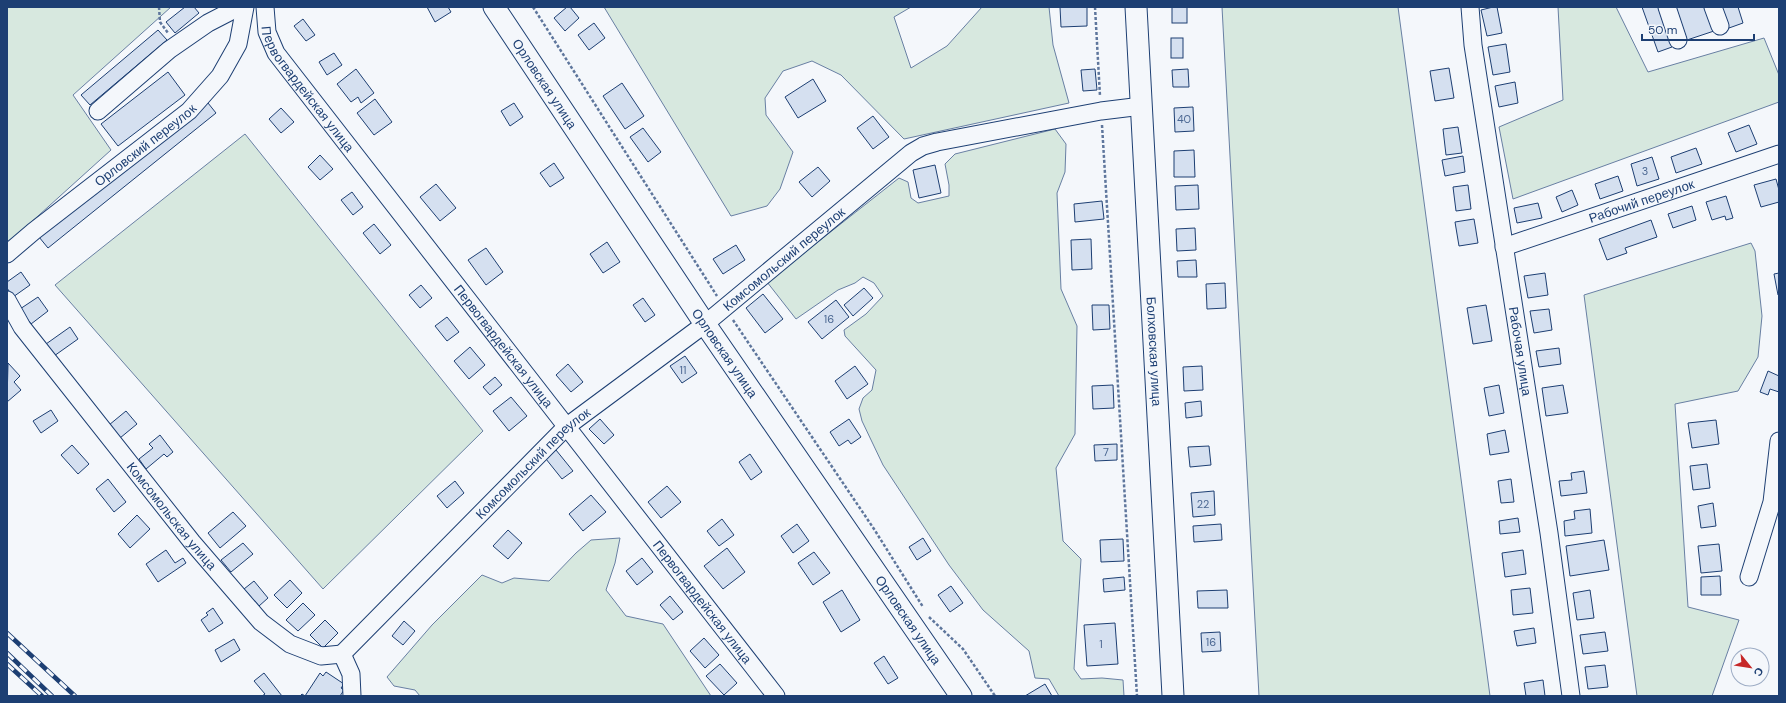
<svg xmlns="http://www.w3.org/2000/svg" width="1786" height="703" viewBox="0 0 1786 703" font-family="'DM Sans',sans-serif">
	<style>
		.green { fill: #d7e8df; stroke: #687fa3 }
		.building { fill: #d5e0f0; stroke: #1d3f73 }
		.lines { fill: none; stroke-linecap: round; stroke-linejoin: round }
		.minor-casing { stroke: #1d3f73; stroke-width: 19 }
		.major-casing { stroke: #1d3f73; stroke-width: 23 }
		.path { stroke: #5e769c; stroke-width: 2.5; stroke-dasharray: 3 2; stroke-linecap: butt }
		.minor { stroke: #f4f7fb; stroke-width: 17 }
		.major { stroke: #f4f7fb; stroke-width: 21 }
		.rail-casing { stroke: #1d3f73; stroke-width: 4.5 }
		.rail { stroke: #f4f7fb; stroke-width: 3; stroke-dasharray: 9; stroke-linecap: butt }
		.labels { text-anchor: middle; stroke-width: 3; stroke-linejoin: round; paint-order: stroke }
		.number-label { font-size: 11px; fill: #4b6792 }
		.street-label { font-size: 13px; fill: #1d3f73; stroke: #f4f7fb }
	</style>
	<rect width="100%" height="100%" fill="#f4f7fb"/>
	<!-- green -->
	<g class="green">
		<path d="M7 7H171L73 95 111 150 7 244Z"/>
		<path d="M604 7H911L894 17 911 68 947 46 982 7H1049L1053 45 1069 103 904 139 841 75 812 61 783 71 765 98 766 115 793 152 780 189 767 206 731 216Z"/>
		<path d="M1222 7H1398L1490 696H1259Z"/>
		<path d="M1558 7H1616L1648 72 1764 38 1779 75V102L1513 199 1499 127 1563 100Z"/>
		<path d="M1055 129 1066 144 1065 172 1057 193 1061 289 1077 326 1075 434 1056 468 1063 541 1081 559 1074 669 1081 679 1102 678 1123 680 1124 696H1059L1049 679 1035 678 1029 651 983 610 949 565 883 465 862 421 859 409 863 398 872 390 876 370 845 336 844 330 866 314 883 296 874 283 863 277 855 283 838 290 796 319 767 282 899 178 908 182 911 198 918 203 949 196V185L945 164 955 154Z"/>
		<path d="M245 134 483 431 323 589 55 285Z"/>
		<path d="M1751 243 1755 251 1762 316 1758 357 1738 391 1675 404 1688 607 1739 620 1712 696H1637L1584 295Z"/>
		<path d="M620 538 615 563 606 590 626 616 663 624 711 696H420L415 690 394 686 387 677 432 625 482 575 502 583 514 578 549 581 576 553 591 540Z"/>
	</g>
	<!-- building -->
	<g class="building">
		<path d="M185 7H194L199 13 175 33 166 22Z"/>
		<path d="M427 7H448L451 12 435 22Z"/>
		<path d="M567 7H570L579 18 565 31 554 18Z"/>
		<path d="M1060 7H1087V26L1061 27Z"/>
		<rect x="1172" y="7" width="15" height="16"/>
		<path d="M1493 7H1497L1502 33 1487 36 1481 10Z"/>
		<path d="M1642 7H1658L1672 47 1658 52Z"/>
		<path d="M1675 7H1706L1714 31 1687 40Z"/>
		<path d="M1721 7H1738L1743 23 1729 28Z"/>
		<path d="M303 19 315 35 306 41 294 26Z"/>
		<path d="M594 23 605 38 589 50 578 35Z"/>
		<path d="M158 30 167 40 90 105 81 95Z"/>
		<rect x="1171" y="38" width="12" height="20"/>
		<path d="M1506 44 1510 72 1493 75 1488 47Z"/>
		<path d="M334 53 342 65 327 75 319 62Z"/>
		<path d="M1449 68 1454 98 1435 101 1430 71Z"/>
		<path d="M356 69 374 93 361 103 358 97 351 102 337 84Z"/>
		<path d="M1095 69 1097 90 1083 91 1081 70Z"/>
		<path d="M1188 69 1189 87H1173L1172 70Z"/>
		<path d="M168 72 185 95 118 146 101 124Z"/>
		<path d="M813 79 826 101 798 118 785 97Z"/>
		<path d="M1515 82 1518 103 1499 107 1495 86Z"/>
		<path d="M622 83 644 116 625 129 603 96Z"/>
		<path d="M375 99 392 122 374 135 357 113Z"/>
		<path d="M208 103 216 113 48 248 39 237Z"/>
		<path d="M514 103 523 117 510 126 501 111Z"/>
		<path d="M1193 107 1194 131 1175 132 1174 108Z"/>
		<path d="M281 108 294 122 281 133 269 119Z"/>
		<path d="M873 116 889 137 873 149 857 128Z"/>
		<path d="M1749 125 1757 144 1736 152 1728 133Z"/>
		<path d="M1458 127 1462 153 1446 155 1443 129Z"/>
		<path d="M643 128 661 152 648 162 630 137Z"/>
		<path d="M1696 148 1702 164 1676 173 1671 157Z"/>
		<path d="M1194 150 1195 177H1174V151Z"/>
		<path d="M320 155 333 169 320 180 308 167Z"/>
		<path d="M1463 156 1465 172 1445 176 1442 160Z"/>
		<path d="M1652 157 1659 179 1637 186 1631 164Z"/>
		<path d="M554 163 564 178 550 187 540 173Z"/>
		<path d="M935 165 941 193 919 198 913 170Z"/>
		<path d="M818 167 830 181 812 197 799 182Z"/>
		<path d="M1618 176 1623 191 1600 199 1595 184Z"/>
		<path d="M1776 179 1779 190V202L1761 207 1754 185Z"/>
		<path d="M436 184 456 208 440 221 420 197Z"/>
		<path d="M1198 185 1199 209 1176 210 1175 186Z"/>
		<path d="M1468 185 1471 209 1456 211 1453 187Z"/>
		<path d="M1572 190 1578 205 1562 212 1556 197Z"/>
		<path d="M352 192 363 207 353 215 341 200Z"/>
		<path d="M1726 196 1733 218 1726 220 1725 216 1712 220 1706 202Z"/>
		<path d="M1102 201 1104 219 1075 222 1074 204Z"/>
		<path d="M1538 203 1542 218 1517 223 1514 208Z"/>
		<path d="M1692 206 1696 220 1673 228 1668 214Z"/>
		<path d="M1474 219 1478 243 1459 246 1455 222Z"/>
		<path d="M1651 220 1657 237 1625 248 1627 253 1607 260 1599 239Z"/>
		<path d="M374 224 391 245 380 254 363 233Z"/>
		<path d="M1195 228 1196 250 1177 251 1176 229Z"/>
		<path d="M1091 239 1092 269 1072 270 1071 240Z"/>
		<path d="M607 242 620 262 603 273 590 254Z"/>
		<path d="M736 245 745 260 723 274 713 259Z"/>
		<path d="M486 248 503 272 486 285 468 260Z"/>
		<path d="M1196 260 1197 277H1178L1177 261Z"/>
		<path d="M21 272 30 285 13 297 7 288V282Z"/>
		<path d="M1545 273 1548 295 1528 298 1524 276Z"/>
		<path d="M1779 273V295H1778L1774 274Z"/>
		<path d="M1225 283 1226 308 1207 309 1206 284Z"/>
		<path d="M421 285 432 298 420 308 409 295Z"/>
		<path d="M864 288 873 298 853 316 844 305Z"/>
		<path d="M763 294 783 319 765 333 746 308Z"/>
		<path d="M38 297 48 311 31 324 20 309Z"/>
		<path d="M643 298 655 315 645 322 633 305Z"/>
		<path d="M836 300 849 317 822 339 808 322Z"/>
		<path d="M1092 305H1109L1110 329 1093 330Z"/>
		<path d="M1486 305 1492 341 1473 344 1467 308Z"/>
		<path d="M1549 309 1552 330 1534 333 1530 311Z"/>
		<path d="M447 317 459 332 447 341 435 326Z"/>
		<path d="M70 327 78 339 54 356 46 344Z"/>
		<path d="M470 347 485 365 469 379 454 361Z"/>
		<path d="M1559 348 1561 364 1539 367 1536 351Z"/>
		<path d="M685 356 697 373 682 383 670 366Z"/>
		<path d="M8 363 20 376 14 382 21 390 7 402Z"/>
		<path d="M568 364 583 382 571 392 556 375Z"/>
		<path d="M855 366 868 384 847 399 835 381Z"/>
		<path d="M1202 366 1203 390 1184 391 1183 367Z"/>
		<path d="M1768 371 1779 376V392L1770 389 1768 395 1760 392Z"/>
		<path d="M495 377 502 385 490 395 483 387Z"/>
		<path d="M1113 385 1114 408 1093 409 1092 386Z"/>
		<path d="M1499 385 1504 413 1489 416 1484 388Z"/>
		<path d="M1563 385 1568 413 1546 416 1542 388Z"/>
		<path d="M511 397 527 416 509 431 493 411Z"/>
		<path d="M1201 401 1202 416 1186 418 1185 403Z"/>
		<path d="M51 410 58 421 41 433 33 421Z"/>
		<path d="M126 411 137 424 120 438 109 425Z"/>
		<path d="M600 419 614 435 604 444 589 429Z"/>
		<path d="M849 419 861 437 851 444 848 440 839 446 830 432Z"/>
		<path d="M1716 420 1719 444 1692 448 1688 423Z"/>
		<path d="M1505 430 1509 452 1490 455 1487 434Z"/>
		<path d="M160 435 173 452 167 457 164 454 146 469 139 459 153 448 149 444Z"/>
		<path d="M1117 444V460L1095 461 1094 445Z"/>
		<path d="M72 445 89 464 78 474 61 455Z"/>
		<path d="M1209 446 1211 465 1190 467 1188 447Z"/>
		<path d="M556 450 573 471 562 479 546 459Z"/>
		<path d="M750 454 762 472 751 480 739 462Z"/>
		<path d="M1707 464 1710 488 1693 490 1690 466Z"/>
		<path d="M1584 471 1587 493 1561 496 1559 481 1572 480 1571 473Z"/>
		<path d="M108 479 126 502 114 512 96 489Z"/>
		<path d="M1511 479 1514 502 1501 503 1498 481Z"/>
		<path d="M455 481 464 493 447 508 437 496Z"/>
		<path d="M667 486 681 502 661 518 648 502Z"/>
		<path d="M1214 491 1215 515 1193 517 1191 493Z"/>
		<path d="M591 495 606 512 583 531 569 514Z"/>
		<path d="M1713 503 1716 526 1701 528 1698 506Z"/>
		<path d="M1590 509 1592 533 1565 536 1564 521 1575 519 1574 511Z"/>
		<path d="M233 512 246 526 220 548 208 533Z"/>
		<path d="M137 515 150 529 130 548 118 534Z"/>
		<path d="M1518 518 1520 532 1500 534 1499 521Z"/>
		<path d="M722 519 734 535 719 546 707 531Z"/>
		<path d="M797 524 809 541 793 553 781 536Z"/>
		<path d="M1221 524 1222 540 1194 542 1193 526Z"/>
		<path d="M508 530 522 543 508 559 493 546Z"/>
		<path d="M923 538 931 551 917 560 909 547Z"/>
		<path d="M1123 539 1124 561 1101 562 1100 540Z"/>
		<path d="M1604 540 1609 570 1570 576 1566 546Z"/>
		<path d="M243 543 253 554 231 572 221 560Z"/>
		<path d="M1719 544 1722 571 1701 573 1698 546Z"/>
		<path d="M727 548 745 572 723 589 704 566Z"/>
		<path d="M166 550 175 563 183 558 186 563 158 582 146 564Z"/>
		<path d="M1523 550 1526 574 1505 577 1502 553Z"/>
		<path d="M814 552 830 573 813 585 798 563Z"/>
		<path d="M642 558 653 572 637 585 626 571Z"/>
		<path d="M1720 576 1721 595H1701V577Z"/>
		<path d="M1124 577 1125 590 1104 592 1103 579Z"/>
		<path d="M290 580 302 593 287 608 274 595Z"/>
		<path d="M254 581 268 598 259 606 244 589Z"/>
		<path d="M951 586 963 603 950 612 938 595Z"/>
		<path d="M1530 588 1533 613 1513 615 1511 590Z"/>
		<path d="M842 590 860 620 841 632 823 602Z"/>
		<path d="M1227 590 1228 608H1198L1197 591Z"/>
		<path d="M1590 590 1594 618 1577 620 1573 593Z"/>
		<path d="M670 596 683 612 673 620 660 605Z"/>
		<path d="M303 603 315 615 298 631 286 620Z"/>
		<path d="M213 608 223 623 209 632 201 620 208 615 206 613Z"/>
		<path d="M325 620 338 633 323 648 310 635Z"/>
		<path d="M404 621 415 631 403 645 392 636Z"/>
		<path d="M1115 623 1118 664 1087 666 1084 625Z"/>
		<path d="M1534 628 1536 643 1517 646 1514 631Z"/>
		<path d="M1220 632 1221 651 1202 652 1201 633Z"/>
		<path d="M1605 632 1608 651 1583 654 1580 635Z"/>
		<path d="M704 638 719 655 705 668 690 651Z"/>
		<path d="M234 639 240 650 221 662 215 650Z"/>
		<path d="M884 656 898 678 888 684 874 663Z"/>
		<path d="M720 664 737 683 724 695 706 676Z"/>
		<path d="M1605 665 1608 687 1588 689 1585 667Z"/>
		<path d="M326 672 344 684 341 688 344 690 340 696H300L302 694 305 696 320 673 323 676Z"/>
		<path d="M264 673 282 696H262L265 694 254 681Z"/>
		<path d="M1543 680 1545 696H1526L1524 683Z"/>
		<path d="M1045 684 1052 696H1025Z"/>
	</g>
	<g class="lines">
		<defs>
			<g id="minor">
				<path id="s1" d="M265 7 267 32 276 53 776 696"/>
				<path id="s2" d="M1470 7 1473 45 1549 533 1571 696"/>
				<path d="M1667 7 1678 40"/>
				<path d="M1713 7 1720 26"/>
				<path d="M98 111 169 50 208 23 239 7"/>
				<path id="s3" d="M1504 247 1779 154"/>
				<path id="s4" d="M7 254 34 231 189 111 220 76 238 44 245 7"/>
				<path id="s5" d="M7 300 22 327 192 542 261 622 290 644 321 656 342 654"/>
				<path d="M1749 577 1772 502 1779 441"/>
				<path id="s6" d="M342 654 566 427 705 324 911 153 923 146 937 142 1101 111 1142 106"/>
				<path d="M342 654 351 674 352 696"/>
			</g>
			<g id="major">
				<path id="s7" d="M494 7 705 324 961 696"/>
				<path id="s8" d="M1136 7 1173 696"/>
			</g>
		</defs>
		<!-- minor casing -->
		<use href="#minor" class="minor-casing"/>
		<!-- major casing -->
		<use href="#major" class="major-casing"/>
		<!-- path -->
		<g class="path">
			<path d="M159 7 160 22 168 33"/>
			<path d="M533 7 717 296"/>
			<path d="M1095 7 1100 96"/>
			<path d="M1102 125 1137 696"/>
			<path d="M733 320 874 529 923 607"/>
			<path d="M929 617 963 649 995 696"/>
		</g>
		<!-- minor -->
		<use href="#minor" class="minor"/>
		<!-- major -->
		<use href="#major" class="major"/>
		<defs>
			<g id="rail">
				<path d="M7 633 75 696"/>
				<path d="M7 653 52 696"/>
				<path d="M7 664 42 696"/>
			</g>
		</defs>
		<!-- rail casing -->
		<use href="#rail" class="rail-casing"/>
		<!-- rail -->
		<use href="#rail" class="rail"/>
	</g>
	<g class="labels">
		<!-- number labels -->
		<g class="number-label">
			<text x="1184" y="123">40</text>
			<text x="1645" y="175">3</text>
			<text x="829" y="323">16</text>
			<text x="683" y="374">11</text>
			<text x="1106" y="456">7</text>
			<text x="1203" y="508">22</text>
			<text x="1211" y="646">16</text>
			<text x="1101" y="648">1</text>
		</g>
		<!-- street labels -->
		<g class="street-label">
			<text dy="5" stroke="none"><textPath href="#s7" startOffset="92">Орловская улица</textPath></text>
			<text dy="5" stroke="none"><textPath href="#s1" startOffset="95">Первогвардейская улица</textPath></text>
			<text dy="5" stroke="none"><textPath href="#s4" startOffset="176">Орловский переулок</textPath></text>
			<text dy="5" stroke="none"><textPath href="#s3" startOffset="145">Рабочий переулок</textPath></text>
			<text dy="5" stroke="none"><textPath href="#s6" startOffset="594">Комсомольский переулок</textPath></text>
			<text dy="5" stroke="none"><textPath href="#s1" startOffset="419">Первогвардейская улица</textPath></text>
			<text dy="5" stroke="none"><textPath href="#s8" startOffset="345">Болховская улица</textPath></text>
			<text dy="5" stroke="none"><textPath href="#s2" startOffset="348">Рабочая улица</textPath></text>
			<text dy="5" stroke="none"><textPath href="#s7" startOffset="416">Орловская улица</textPath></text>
			<text dy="5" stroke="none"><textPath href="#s6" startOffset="270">Комсомольский переулок</textPath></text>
			<text dy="5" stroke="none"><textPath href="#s5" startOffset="272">Комсомольская улица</textPath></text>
			<text dy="5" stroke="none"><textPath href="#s1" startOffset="743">Первогвардейская улица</textPath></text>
			<text dy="5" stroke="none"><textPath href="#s7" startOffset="740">Орловская улица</textPath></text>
		</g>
	</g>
	<!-- border -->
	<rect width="1786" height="703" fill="none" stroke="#1d3f73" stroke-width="16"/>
	<!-- north arrow -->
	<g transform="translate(1750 667) rotate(120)"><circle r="19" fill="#f4f7fb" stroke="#9eadc5"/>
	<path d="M0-3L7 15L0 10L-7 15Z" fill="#c62828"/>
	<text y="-6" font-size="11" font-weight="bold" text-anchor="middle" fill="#1d3f73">С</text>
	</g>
	<!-- scale -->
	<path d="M1642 34v6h112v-6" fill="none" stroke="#1d3f73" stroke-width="2"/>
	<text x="1648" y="34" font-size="12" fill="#1d3f73" stroke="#f4f7fb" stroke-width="3" paint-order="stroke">50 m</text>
</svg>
